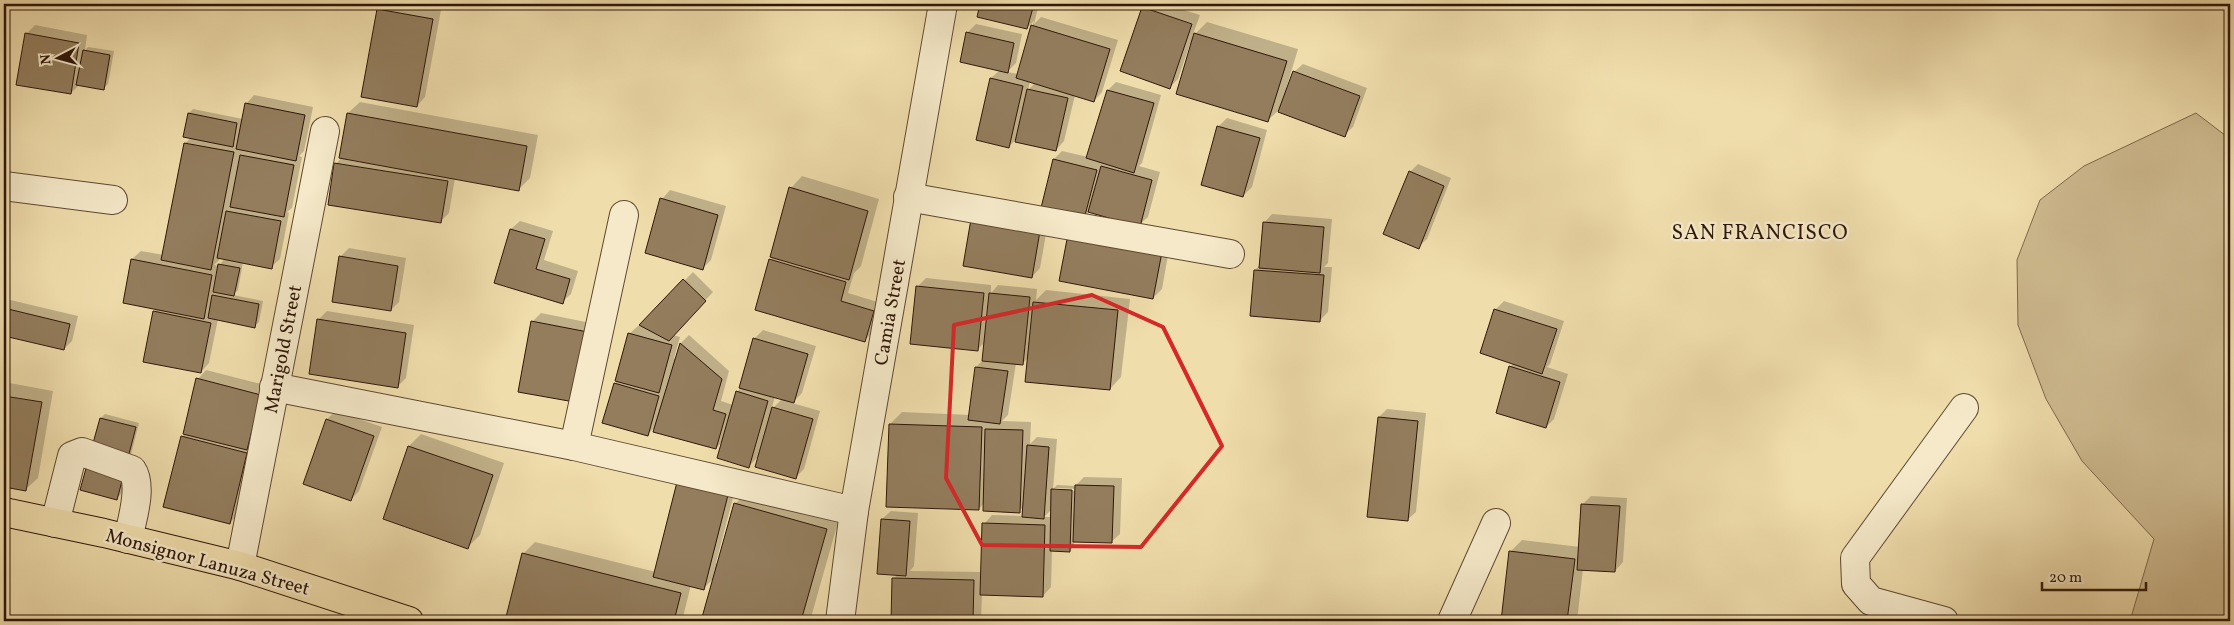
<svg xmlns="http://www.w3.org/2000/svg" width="2234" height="625" viewBox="0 0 2234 625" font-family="Vollkorn,serif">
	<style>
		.green { fill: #cfbb90; stroke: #7e684c }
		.shadow { fill: #0003; fill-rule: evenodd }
		.building { fill: #937d5d; stroke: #2e1608 }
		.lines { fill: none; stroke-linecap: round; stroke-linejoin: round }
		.minor-casing { stroke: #5e4831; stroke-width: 30 }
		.major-casing { stroke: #2e1608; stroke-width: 30 }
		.minor { stroke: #f5e9c9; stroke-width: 28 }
		.major { stroke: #f0ddac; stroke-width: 28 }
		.marked { fill: none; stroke: #d62828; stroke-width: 4; stroke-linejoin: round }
		.labels { text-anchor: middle; stroke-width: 5; stroke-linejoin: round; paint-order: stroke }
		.street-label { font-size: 19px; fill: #2e1608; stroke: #f5e9c9 }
		.quarter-label { font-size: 21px; letter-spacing: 1px; fill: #2e1608; stroke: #f5e9c9 }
	</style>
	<rect width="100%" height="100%" fill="#f0ddac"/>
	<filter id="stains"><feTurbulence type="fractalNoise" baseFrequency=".004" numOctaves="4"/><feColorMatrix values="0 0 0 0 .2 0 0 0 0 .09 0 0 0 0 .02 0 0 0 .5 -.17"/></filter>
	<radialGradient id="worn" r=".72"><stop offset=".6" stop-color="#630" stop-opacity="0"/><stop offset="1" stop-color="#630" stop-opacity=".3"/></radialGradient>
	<!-- green -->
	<path class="green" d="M2196 113 2230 139V621H2130L2154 539 2082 461 2046 399 2018 325 2017 260 2040 200 2084 166Z"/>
	<!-- shadow -->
	<g class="shadow">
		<path d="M384 4H404L441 10 425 97 417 106 363 96 379 9Z"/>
		<path d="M981 4H1039L1034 24 1041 17 1118 40 1102 92 1094 101 1075 95 1064 141 1056 150 1015 140 1009 147 991 78 1000 70 968 32 976 24 1022 34 1016 63 1007 72 1018 74 1034 21 1027 28 978 16ZM1030 81 1035 83 1028 90Z"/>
		<path d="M1146 4H1165L1200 15 1192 37 1207 22 1298 49 1286 89 1288 90 1294 72 1303 64 1367 88 1353 127 1344 135 1282 107 1268 120 1190 44 1178 79 1170 87 1143 7Z"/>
		<path d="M35 25 87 35 85 50 88 47 114 51 108 84 104 88 79 85 71 93 26 34Z"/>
		<path d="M1116 82 1161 95 1142 163 1139 166 1160 172 1148 217 1139 225 1090 211 1084 218 1042 207 1054 159 1062 151 1088 157 1108 90Z"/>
		<path d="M254 95 313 107 304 151 299 156 302 157 292 208 287 212 289 213 280 259 271 267 243 262 238 290 233 295 263 301 259 322 255 326 218 319 209 363 201 372 154 312 157 308 132 259 141 251 164 255 185 143 191 138 185 136 189 113 193 109 243 119 246 104ZM221 258H225L219 266 214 265Z"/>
		<path d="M360 102 538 135 530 178 518 190 455 178 449 213 441 221 336 164 342 157 348 113Z"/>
		<path d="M1227 118 1267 130 1252 187 1243 196 1218 127Z"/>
		<path d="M1418 164 1451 178 1427 239 1418 247 1410 172Z"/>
		<path d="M802 176 879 199 861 266 854 273 848 293 881 303 873 332 865 340 770 260 774 256 791 188Z"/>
		<path d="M670 190 726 206 711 260 703 268 662 199Z"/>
		<path d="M1272 214 1332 219 1328 263 1324 267H1332L1328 312 1319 321 1255 270 1260 265 1264 223Z"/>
		<path d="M972 220 1048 223 1040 268 1032 277Z"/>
		<path d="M520 221 553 231 544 260 578 271 571 294 562 302 495 282 511 229Z"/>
		<path d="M1069 235 1170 244 1162 289 1153 298Z"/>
		<path d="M349 248 406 258 399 302 391 310 340 257Z"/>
		<path d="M693 272 713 292 673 335 680 337 674 358 676 359 681 343 689 335 729 371 721 401 733 405 737 392 742 387 755 338 763 330 816 346 802 393 792 403 820 411 804 469 796 477 759 456 749 466 723 441 716 448 656 426 648 434 615 384 618 380 629 334 638 326H640ZM775 397 782 399 771 410Z"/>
		<path d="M926 278 991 285V293L998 285 1037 289 1036 300 1046 290 1130 299 1121 377 1110 389 1028 358 1022 364 1016 363 1008 415 1002 421 1031 422 1030 444 1037 437 1057 439 1053 489 1057 485 1075 486 1084 477 1122 478 1120 534 1111 542 1074 541V546L1070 551 1052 550 1051 587 1043 596 982 594 981 621H893V579L898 574 882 519 891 511 918 513 914 566 910 571 982 572 984 524 992 515 1023 516 1024 506 1019 511 984 503 979 509 890 424 902 412 970 415 976 367 983 360 985 342 977 350 917 287ZM1055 488 1078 489V491L1055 490ZM1052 509V517H1044Z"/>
		<path d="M6 299 78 316 72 341 64 349 4 335V301Z"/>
		<path d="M1504 301 1564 321 1550 364 1547 367 1568 374 1554 419 1546 427 1510 367 1514 363 1495 310Z"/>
		<path d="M327 311 414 325 406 378 397 387 319 319Z"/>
		<path d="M541 313 601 325 580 402 532 322Z"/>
		<path d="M206 370 269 386 238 514 230 523 182 437 186 433 198 379Z"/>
		<path d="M4 382 53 391 38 478 26 489 4 485Z"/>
		<path d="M1387 409 1426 413 1416 512 1407 520 1379 417Z"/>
		<path d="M336 411 382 427 359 491 351 500 305 483 327 419Z"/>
		<path d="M105 414 139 423 121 494 117 498 101 418Z"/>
		<path d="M421 434 504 463 480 535 468 547 384 518 409 446Z"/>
		<path d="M736 486 716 563 719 564 735 504 749 490 840 515 810 621H703L715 577 704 588 691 585 682 621H506L523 554 535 542 656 572Z"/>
		<path d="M1591 496 1627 498 1623 562 1615 571 1583 569 1577 621H1502L1510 552 1522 540 1580 547 1583 504Z"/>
	</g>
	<!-- building -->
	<g class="building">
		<path d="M980 4H1034L1027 29 977 17Z"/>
		<path d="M1142 7 1192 24 1170 89 1120 71Z"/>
		<path d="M377 9 433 19 417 107 361 97Z"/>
		<path d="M1031 25 1110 49 1094 102 1016 78Z"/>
		<path d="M966 32 1014 43 1008 73 960 62Z"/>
		<path d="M25 33 79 43 71 94 16 85Z"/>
		<path d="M1194 33 1287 61 1268 122 1176 94Z"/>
		<path d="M83 50 110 55 104 90 76 85Z"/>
		<path d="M1293 71 1360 96 1345 137 1278 112Z"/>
		<path d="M990 78 1023 86 1009 148 976 140Z"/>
		<path d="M1027 89 1068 98 1056 151 1015 142Z"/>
		<path d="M1107 90 1154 103 1134 173 1086 158Z"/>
		<path d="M245 103 305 115 296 161 236 149Z"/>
		<path d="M188 113 237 123 233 147 183 137Z"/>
		<path d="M347 113 527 146 519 191 339 158Z"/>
		<path d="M1217 126 1260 138 1243 197 1201 185Z"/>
		<path d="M184 143 234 152 211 270 161 260Z"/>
		<path d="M240 155 294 165 284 217 230 207Z"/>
		<path d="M1053 159 1097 170 1084 219 1041 208Z"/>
		<path d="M334 163 448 181 441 223 328 205Z"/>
		<path d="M1101 166 1152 180 1140 227 1088 212Z"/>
		<path d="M1409 171 1444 186 1419 249 1383 234Z"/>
		<path d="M789 187 868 211 849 280 770 257Z"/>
		<path d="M660 198 718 215 703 270 645 253Z"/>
		<path d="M226 211 281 221 272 269 217 258Z"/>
		<path d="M971 219 1040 231 1032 278 963 266Z"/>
		<path d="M1263 222 1324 227 1320 273 1259 268Z"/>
		<path d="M510 229 545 239 536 269 570 279 563 304 494 283Z"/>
		<path d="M1068 234 1162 252 1153 299 1059 281Z"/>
		<path d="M339 256 398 266 391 311 332 302Z"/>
		<path d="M131 259 212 275 204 319 123 303Z"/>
		<path d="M769 259 846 282 841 301 874 311 865 342 755 310Z"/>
		<path d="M218 264 240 268 234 296 213 292Z"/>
		<path d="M1254 270 1324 275 1320 322 1250 316Z"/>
		<path d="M683 279 706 301 669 341 639 325Z"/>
		<path d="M916 286 984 293 978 351 910 344Z"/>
		<path d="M989 293 1030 297 1023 365 982 361Z"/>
		<path d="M212 295 259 304 255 328 208 318Z"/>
		<path d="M1033 302 1118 310 1110 390 1025 382Z"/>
		<path d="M4 308 70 324 64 350 4 336Z"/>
		<path d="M1494 309 1557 329 1542 374 1480 353Z"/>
		<path d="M153 311 211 323 201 373 143 362Z"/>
		<path d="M317 319 406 333 398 388 309 374Z"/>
		<path d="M531 321 593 333 580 403 518 392Z"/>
		<path d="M628 333 672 345 659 393 615 381Z"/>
		<path d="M753 338 808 354 794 403 739 388Z"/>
		<path d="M680 343 722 379 713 410 726 414 716 449 653 432Z"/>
		<path d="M1509 366 1560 382 1546 428 1496 413Z"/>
		<path d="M975 367 1008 371 1000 424 968 420Z"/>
		<path d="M196 378 261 395 247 450 183 434Z"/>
		<path d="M614 383 659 396 648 436 602 423Z"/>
		<path d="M736 391 768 401 749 468 717 458Z"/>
		<path d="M4 396 42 402 26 491 4 487Z"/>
		<path d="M772 407 813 419 796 479 755 467Z"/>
		<path d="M1378 417 1418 421 1408 521 1367 517Z"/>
		<path d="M100 418 136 427 117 500 80 490Z"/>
		<path d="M326 419 374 436 351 501 303 484Z"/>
		<path d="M889 424 982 427 979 510 886 507Z"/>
		<path d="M985 429 1023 430 1020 513 983 511Z"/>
		<path d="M181 436 247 453 230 524 163 507Z"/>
		<path d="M1027 445 1049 447 1044 519 1022 517Z"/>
		<path d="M408 446 493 475 468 549 383 519Z"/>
		<path d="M677 482 728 495 704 590 653 577Z"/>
		<path d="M1075 485 1114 486 1112 543 1073 542Z"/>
		<path d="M1051 489 1072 490 1070 552 1050 551Z"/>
		<path d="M734 503 827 529 801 621H701Z"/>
		<path d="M1581 504 1620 506 1615 572 1577 570Z"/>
		<path d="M881 519 910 521 906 576 877 574Z"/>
		<path d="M982 523 1045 525 1043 597 980 595Z"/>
		<path d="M1509 551 1575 559 1567 621H1501Z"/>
		<path d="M522 553 681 593 674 621H505Z"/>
		<path d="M892 578 974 580 973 621H891Z"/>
	</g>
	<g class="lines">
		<defs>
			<g id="minor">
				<path d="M4 186 113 200"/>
				<path d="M908 197 1230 254"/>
				<path d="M274 387 574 446 854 511"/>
				<path d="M574 446 624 215"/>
				<path d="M55 523 72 456 82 452 132 470C143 486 132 520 128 539"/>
				<path d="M240 566 325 131"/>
				<path d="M840 621 854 511 943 4"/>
				<path d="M1452 621 1496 523"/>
				<path d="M1944 621 1871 601 1856 584 1855 558 1964 408"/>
			</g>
			<path id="major" d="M4 512 104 533 240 566 409 621"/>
		</defs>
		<!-- minor casing -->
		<use href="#minor" class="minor-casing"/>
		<!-- major casing -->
		<use href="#major" class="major-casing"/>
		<!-- minor -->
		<use href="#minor" class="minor"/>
		<!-- major -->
		<use href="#major" class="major"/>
	</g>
	<!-- marked area -->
	<path class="marked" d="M1092 295 1163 327 1222 446 1141 547 982 545 946 478 954 325Z"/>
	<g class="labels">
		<!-- street labels -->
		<g class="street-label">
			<text transform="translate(889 312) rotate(-80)" y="7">Camia Street</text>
			<text transform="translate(282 349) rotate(-79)" y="7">Marigold Street</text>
			<text transform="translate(208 561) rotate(15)" y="7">Monsignor Lanuza Street</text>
		</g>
		<!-- quarter labels -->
		<g class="quarter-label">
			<text x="1760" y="239">SAN FRANCISCO</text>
		</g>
	</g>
	<!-- margin -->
	<rect width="2234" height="625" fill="none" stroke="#f0ddac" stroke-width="20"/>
	<rect x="5" y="5" width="2224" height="615" fill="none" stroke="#2e1608" stroke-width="2.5"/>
	<rect x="10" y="10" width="2214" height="605" fill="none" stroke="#2e1608"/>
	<!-- north arrow -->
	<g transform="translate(58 58) rotate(264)" stroke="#f5e9c9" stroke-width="4" paint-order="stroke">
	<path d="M0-4L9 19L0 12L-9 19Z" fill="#2e1608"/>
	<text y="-8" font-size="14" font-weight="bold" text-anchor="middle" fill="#2e1608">N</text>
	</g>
	<!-- scale -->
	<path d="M2042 582v8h104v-8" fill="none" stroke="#2e1608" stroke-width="2.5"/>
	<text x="2049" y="582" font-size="15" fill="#2e1608" stroke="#f5e9c9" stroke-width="4" paint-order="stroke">20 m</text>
	<rect width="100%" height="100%" filter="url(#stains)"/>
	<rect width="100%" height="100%" fill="url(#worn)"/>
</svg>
